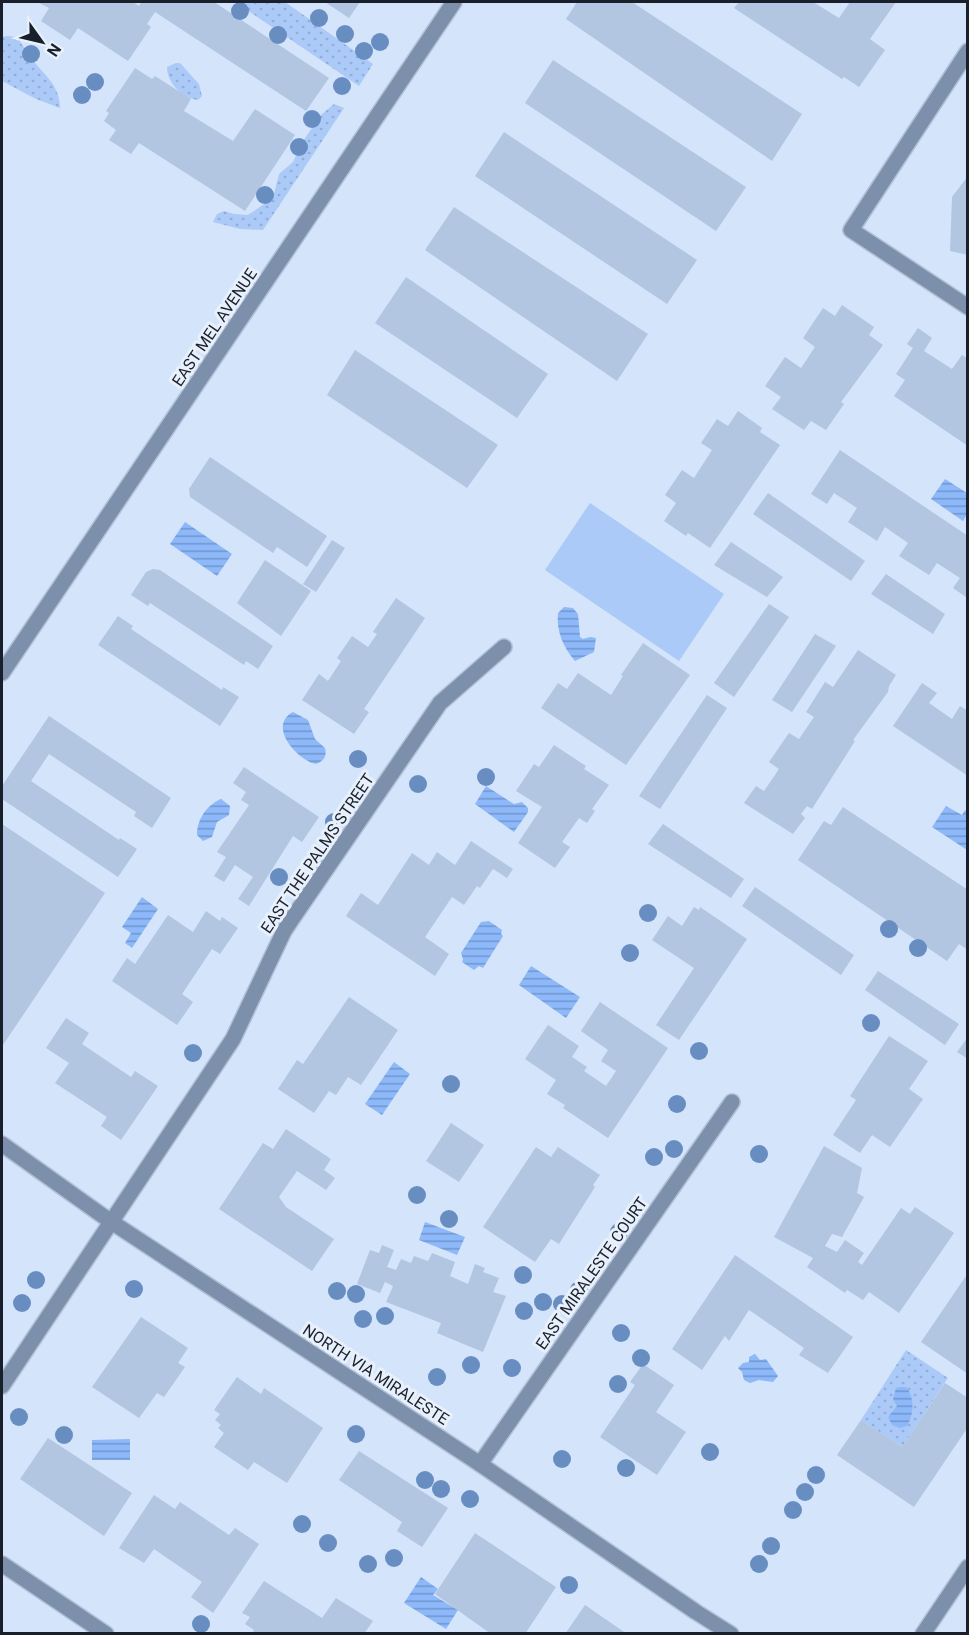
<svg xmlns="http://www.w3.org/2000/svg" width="969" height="1635" viewBox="0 0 969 1635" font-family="Roboto,sans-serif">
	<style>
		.grass { fill: url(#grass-dots) }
		.pitch { fill: #abcaf8 }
		.water { fill: url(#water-rules) }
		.building { fill: #b2c6e2 }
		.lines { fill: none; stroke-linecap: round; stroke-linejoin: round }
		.street-casing { stroke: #b2c1d6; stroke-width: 18 }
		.street { stroke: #7c8fab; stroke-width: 15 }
		.tree { fill: #688ec1 }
		.labels { text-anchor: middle; stroke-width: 6; stroke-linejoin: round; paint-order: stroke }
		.street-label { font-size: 16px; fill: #19202b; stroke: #e8f0fc }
	</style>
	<defs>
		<pattern id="grass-dots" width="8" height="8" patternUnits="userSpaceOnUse" patternTransform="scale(1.5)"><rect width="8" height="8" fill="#abcaf8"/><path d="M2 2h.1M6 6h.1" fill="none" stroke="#93add5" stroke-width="1.8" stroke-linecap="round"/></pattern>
		<pattern id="water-rules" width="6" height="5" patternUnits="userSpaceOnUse" patternTransform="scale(1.5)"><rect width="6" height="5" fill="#8db9fa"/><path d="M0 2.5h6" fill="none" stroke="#7296cb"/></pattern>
	</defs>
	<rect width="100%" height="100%" fill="#d3e4fb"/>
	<!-- grass -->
	<g class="grass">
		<path d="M239 2H285L373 64 359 86 247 10Z"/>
		<path d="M7 36 17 37C22 44 26 51 31 58 44 75 60 85 60 108L36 99 2 81V37Z"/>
		<path d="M176 63H180L199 84 202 96 198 100C182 98 167 83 167 67Z"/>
		<path d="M334 104 344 108 263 230 240 229 213 222 217 214 224 211 234 214 248 215 267 202 274 194 279 174 293 162 303 141 321 115Z"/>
		<path d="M906 1350 948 1378 902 1447 861 1420Z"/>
	</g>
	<!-- pitch -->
	<path class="pitch" d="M590 503 724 594 679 661 545 570Z"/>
	<!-- water -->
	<g class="water">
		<path d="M945 479 967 493V517L966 516 963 521 931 499Z"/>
		<path d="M185 522 232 554 217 576 170 544Z"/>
		<path d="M564 607 573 608 578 614 580 637 583 639 590 637 596 638 594 652 575 661C564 648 556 632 558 613Z"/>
		<path d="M293 712 308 720 315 739 325 748C327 756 324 761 316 764 297 760 267 726 293 712Z"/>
		<path d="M486 786 514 804 522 802 528 808V812L514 832 475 804Z"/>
		<path d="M221 799 230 806 229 815 217 822 212 837 203 841 197 835C197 819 207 805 221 799Z"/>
		<path d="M946 806 962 815 965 810 967 812V850L932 827Z"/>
		<path d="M142 897 158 909 132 948 125 943 131 933 122 927Z"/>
		<path d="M489 921 502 930 501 934 503 936 483 968 479 966 474 970 462 962 463 959 461 953 481 922Z"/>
		<path d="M531 966 580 997 566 1018 519 985Z"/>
		<path d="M394 1062 410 1074 382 1115 365 1104Z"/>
		<path d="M425 1222 465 1237 457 1255 419 1240Z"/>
		<path d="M755 1354 760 1360 766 1359 778 1376 773 1382 759 1380 750 1383 744 1380 742 1372 738 1368 743 1363 749 1362V1357Z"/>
		<path d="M900 1387H906C915 1397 914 1415 907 1426L900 1428 892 1425 888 1417 897 1406 893 1399 896 1388Z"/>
		<path d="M130 1439V1460H92V1440Z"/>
		<path d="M421 1577 438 1589 433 1595 458 1610 446 1629 404 1603Z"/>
	</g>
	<!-- building -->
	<g class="building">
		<path d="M37 2H133L139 6 141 2H214L329 78 306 111 155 12 147 24 151 27 128 61 78 28 70 40 41 21 49 8Z"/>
		<path d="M325 2H360L349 18Z"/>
		<path d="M577 2H632L802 114 772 161 566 19Z"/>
		<path d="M739 2H813L839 18 850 2H896L870 39 885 50 859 87 844 77 842 79 734 8Z"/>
		<path d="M553 60 746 187 716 231 525 103Z"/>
		<path d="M135 68 152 79 155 76 191 99 184 111 233 141 255 109 295 135 245 211 139 143 131 154 109 140 116 130 104 121 109 113 106 111Z"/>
		<path d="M504 132 697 260 667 304 475 176Z"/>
		<path d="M968 176V255L950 251 952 197Z"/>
		<path d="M454 207 648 334 617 381 425 250Z"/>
		<path d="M406 277 548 374 517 418 375 323Z"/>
		<path d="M842 305 874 327 869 335 883 345 841 402 844 404 826 430 811 421 804 430 772 409 781 397 765 386 785 357 801 368 815 347 803 338 823 308 835 316Z"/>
		<path d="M918 328 932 338 924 351 952 369 962 355 968 359V446L894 396 905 380 896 374 913 348 907 344Z"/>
		<path d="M355 350 498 445 467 488 327 395Z"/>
		<path d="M738 411 762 428 760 432 780 445 710 548 688 533 686 536 664 521 676 503 665 495 682 470 694 478 712 450 701 443 717 419 728 426Z"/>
		<path d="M840 450 968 536 966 597 953 588 960 578 937 563 929 575 899 556 908 543 885 527 877 541 848 522 857 508 834 493 827 504 811 494Z"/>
		<path d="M210 457 327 536 307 567 277 547 273 553 190 497 189 489Z"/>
		<path d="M768 493 865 561 851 581 753 514Z"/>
		<path d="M332 540 345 548 316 592 303 584Z"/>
		<path d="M731 542 783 577 767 597 714 565Z"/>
		<path d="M265 560 311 591 281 636 237 603Z"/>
		<path d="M153 569 160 570 273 646 258 669 246 661 244 665 150 603 148 606 131 595 146 572Z"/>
		<path d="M886 574 945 614 933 634 871 594Z"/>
		<path d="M396 598 425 618 364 709 369 712 354 734 302 700 319 674 328 681 341 661 337 658 352 636 368 647 377 634 373 632Z"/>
		<path d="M769 604 789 617 734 697 714 683Z"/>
		<path d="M118 616 133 626 131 629 222 690 223 687 239 697 220 726 98 645Z"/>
		<path d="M815 634 836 646 792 712 772 700Z"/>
		<path d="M643 643 690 675 626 765 541 708 558 683 567 689 578 673 611 695 623 676 621 675Z"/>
		<path d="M858 650 896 675 889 686 888 692 853 740 855 741 812 809 807 806 801 814 805 818 793 834 744 803 756 786 764 791 779 769 769 762 789 733 799 739 814 717 806 712 825 682 833 687Z"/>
		<path d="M922 683 937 693 929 703 952 719 960 706 968 711V776L893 726Z"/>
		<path d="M707 695 727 708 660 809 639 796Z"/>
		<path d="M49 716 171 798 152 828 134 816 136 812 49 754 31 781 119 840 120 838 137 849 118 877 2 799V786Z"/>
		<path d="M554 745 586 766 584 769 609 785 592 809 595 811 587 823 579 818 562 842 570 847 555 868 518 843 542 807 516 791 534 764 539 767Z"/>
		<path d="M244 767 319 817 302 842 293 836 249 906 238 899 253 877 235 865 224 882 214 876 226 857 217 852 249 805 241 800 246 792 233 783Z"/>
		<path d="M843 807 968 890V950L959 944 947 961 798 860 824 821 831 825Z"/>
		<path d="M2 824 105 893 3 1045 2 1044Z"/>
		<path d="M663 824 744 879 731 898 648 844Z"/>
		<path d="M471 841 513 869 507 878 493 869 480 888 477 886 464 905 452 897 425 937 449 954 435 976 346 916 361 893 378 905 412 853 429 865 437 852 455 865Z"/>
		<path d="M755 887 854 955 841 975 742 906Z"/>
		<path d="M694 907 699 910 700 907 747 939 679 1040 656 1025 694 968 652 940 668 916 682 926Z"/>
		<path d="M206 911 220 921 222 917 238 928 220 954 212 949 182 994 193 1002 177 1025 112 981 127 958 135 964 168 915 193 932Z"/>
		<path d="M878 971 959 1024 945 1045 865 990Z"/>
		<path d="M349 997 398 1030 361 1085 348 1077 336 1095 329 1091 314 1113 278 1089 297 1060 303 1064Z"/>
		<path d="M600 1002 668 1048 608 1138 563 1108 565 1105 547 1094 556 1080 525 1059 548 1025 579 1046 572 1057 587 1067 584 1071 606 1086 616 1071 601 1061 608 1050 581 1031Z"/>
		<path d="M66 1018 89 1033 82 1044 131 1077 135 1071 158 1086 121 1140 101 1126 107 1117 55 1083 69 1063 46 1048Z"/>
		<path d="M889 1036 928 1061 909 1089 923 1099 890 1147 872 1135 860 1153 833 1135 856 1100 850 1096Z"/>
		<path d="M968 1037V1059L957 1052Z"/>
		<path d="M451 1123 484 1145 459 1182 426 1161Z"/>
		<path d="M286 1129 331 1159 324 1170 335 1178 326 1190 297 1171 279 1197 286 1207 334 1239 312 1271 219 1209 263 1143 273 1149Z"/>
		<path d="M824 1146 862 1168 857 1193 864 1197 842 1237 832 1234 825 1246 837 1252 845 1240 864 1253 858 1262 862 1265 901 1208 910 1214 915 1207 954 1233 899 1313 869 1292 863 1300 847 1290 845 1293 807 1267 813 1258 774 1237Z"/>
		<path d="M536 1147 551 1157 558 1147 600 1175 593 1185 595 1187 559 1244 551 1239 535 1262 483 1227Z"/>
		<path d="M382 1245 394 1250 387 1267 396 1270 401 1259 411 1263 414 1256 428 1261 432 1253 455 1262 450 1276 468 1284 475 1264 485 1268 483 1272 499 1278 493 1292 506 1296 483 1352 437 1333 441 1323 386 1302 393 1286 385 1282 380 1293 357 1284 370 1250 379 1253Z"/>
		<path d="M735 1255 853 1337 828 1373 799 1355 804 1348 749 1310 729 1341 725 1336 702 1370 672 1349Z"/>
		<path d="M968 1273V1374L921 1342Z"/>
		<path d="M141 1317 188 1348 178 1363 185 1367 164 1397 157 1393 139 1418 92 1387Z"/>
		<path d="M643 1364 674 1385 656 1412 686 1432 657 1475 600 1437 635 1385 630 1382Z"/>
		<path d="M237 1377 261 1394 264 1388 323 1428 287 1483 254 1462 248 1470 214 1447 224 1433 218 1428 221 1425 215 1420 220 1414 214 1410Z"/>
		<path d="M945 1383 968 1398V1427L914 1507 837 1455 861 1420 902 1447Z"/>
		<path d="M48 1438 132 1493 104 1536 20 1479Z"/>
		<path d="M359 1451 448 1508 422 1547 397 1531 402 1522 339 1480Z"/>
		<path d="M154 1495 175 1509 180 1502 229 1535 235 1528 259 1544 213 1613 191 1597 202 1582 154 1549 144 1563 119 1548Z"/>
		<path d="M475 1533 556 1587 525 1634H491L435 1594Z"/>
		<path d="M264 1581 322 1618 336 1598 373 1621 364 1634H252L254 1630 245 1624 250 1617 242 1613Z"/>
		<path d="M585 1605 627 1634H565Z"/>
	</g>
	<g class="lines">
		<defs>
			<g id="street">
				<path d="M968 51 851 230 968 307"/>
				<path d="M2 673 454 2"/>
				<path d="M2 1144 110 1221 480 1464 696 1612 731 1634"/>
				<path d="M2 1386 233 1039 284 931 292 919 440 703 504 647"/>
				<path d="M480 1464 732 1102"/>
				<path d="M2 1564 106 1634"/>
				<path d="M923 1634 968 1567"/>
			</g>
		</defs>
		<!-- street casing -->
		<use href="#street" class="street-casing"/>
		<!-- street -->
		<use href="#street" class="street"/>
	</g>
	<!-- trees -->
	<g class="tree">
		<circle cx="240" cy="11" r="9"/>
		<circle cx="319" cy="18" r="9"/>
		<circle cx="345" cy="34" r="9"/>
		<circle cx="278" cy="35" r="9"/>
		<circle cx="380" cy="42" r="9"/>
		<circle cx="364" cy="51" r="9"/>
		<circle cx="31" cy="54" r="9"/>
		<circle cx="95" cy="82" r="9"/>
		<circle cx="342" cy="86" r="9"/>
		<circle cx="82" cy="95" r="9"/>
		<circle cx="312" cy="119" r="9"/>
		<circle cx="299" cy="147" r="9"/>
		<circle cx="265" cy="195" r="9"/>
		<circle cx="358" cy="759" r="9"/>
		<circle cx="486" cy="777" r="9"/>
		<circle cx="418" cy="784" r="9"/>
		<circle cx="334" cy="822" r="9"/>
		<circle cx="279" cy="877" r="9"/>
		<circle cx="648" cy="913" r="9"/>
		<circle cx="889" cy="929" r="9"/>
		<circle cx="918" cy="948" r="9"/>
		<circle cx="630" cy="953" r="9"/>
		<circle cx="871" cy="1023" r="9"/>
		<circle cx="699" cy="1051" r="9"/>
		<circle cx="193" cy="1053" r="9"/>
		<circle cx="451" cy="1084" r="9"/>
		<circle cx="677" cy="1104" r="9"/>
		<circle cx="674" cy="1149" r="9"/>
		<circle cx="759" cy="1154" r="9"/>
		<circle cx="654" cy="1157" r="9"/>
		<circle cx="417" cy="1195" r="9"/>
		<circle cx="449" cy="1219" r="9"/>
		<circle cx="619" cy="1232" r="9"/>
		<circle cx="523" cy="1275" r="9"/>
		<circle cx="36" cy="1280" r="9"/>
		<circle cx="134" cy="1289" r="9"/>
		<circle cx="579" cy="1290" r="9"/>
		<circle cx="337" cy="1291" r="9"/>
		<circle cx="356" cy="1294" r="9"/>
		<circle cx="543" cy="1302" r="9"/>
		<circle cx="22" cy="1303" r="9"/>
		<circle cx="562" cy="1304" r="9"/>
		<circle cx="524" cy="1311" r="9"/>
		<circle cx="385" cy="1316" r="9"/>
		<circle cx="363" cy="1319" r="9"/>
		<circle cx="621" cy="1333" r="9"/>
		<circle cx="641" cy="1358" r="9"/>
		<circle cx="471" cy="1365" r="9"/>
		<circle cx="512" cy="1368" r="9"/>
		<circle cx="437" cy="1377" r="9"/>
		<circle cx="618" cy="1384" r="9"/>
		<circle cx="19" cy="1417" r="9"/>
		<circle cx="356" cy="1434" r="9"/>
		<circle cx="64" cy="1435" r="9"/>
		<circle cx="710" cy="1452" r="9"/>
		<circle cx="562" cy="1459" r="9"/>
		<circle cx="626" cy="1468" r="9"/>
		<circle cx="816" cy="1475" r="9"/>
		<circle cx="425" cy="1480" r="9"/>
		<circle cx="441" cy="1489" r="9"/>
		<circle cx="805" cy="1492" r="9"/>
		<circle cx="470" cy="1499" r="9"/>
		<circle cx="793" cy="1510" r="9"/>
		<circle cx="302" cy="1524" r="9"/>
		<circle cx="328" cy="1543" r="9"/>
		<circle cx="771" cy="1546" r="9"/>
		<circle cx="394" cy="1558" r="9"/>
		<circle cx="368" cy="1564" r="9"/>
		<circle cx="759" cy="1564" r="9"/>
		<circle cx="569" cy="1585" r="9"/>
		<circle cx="201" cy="1624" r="9"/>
	</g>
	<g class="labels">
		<!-- street labels -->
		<g class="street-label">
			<text transform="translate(214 327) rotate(-56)" y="6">EAST MEL AVENUE</text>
			<text transform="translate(317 853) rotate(-56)" y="6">EAST THE PALMS STREET</text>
			<text transform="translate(591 1273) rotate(-55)" y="6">EAST MIRALESTE COURT</text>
			<text transform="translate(376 1374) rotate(33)" y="6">NORTH VIA MIRALESTE</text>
		</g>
	</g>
	<!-- border -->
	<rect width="969" height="1635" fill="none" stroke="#19202b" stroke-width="6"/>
	<!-- north arrow -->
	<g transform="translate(42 42) rotate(124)" stroke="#e8f0fc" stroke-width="4.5" paint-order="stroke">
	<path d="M0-4.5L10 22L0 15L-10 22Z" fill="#19202b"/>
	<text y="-9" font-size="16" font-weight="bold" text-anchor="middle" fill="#19202b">N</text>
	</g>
</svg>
